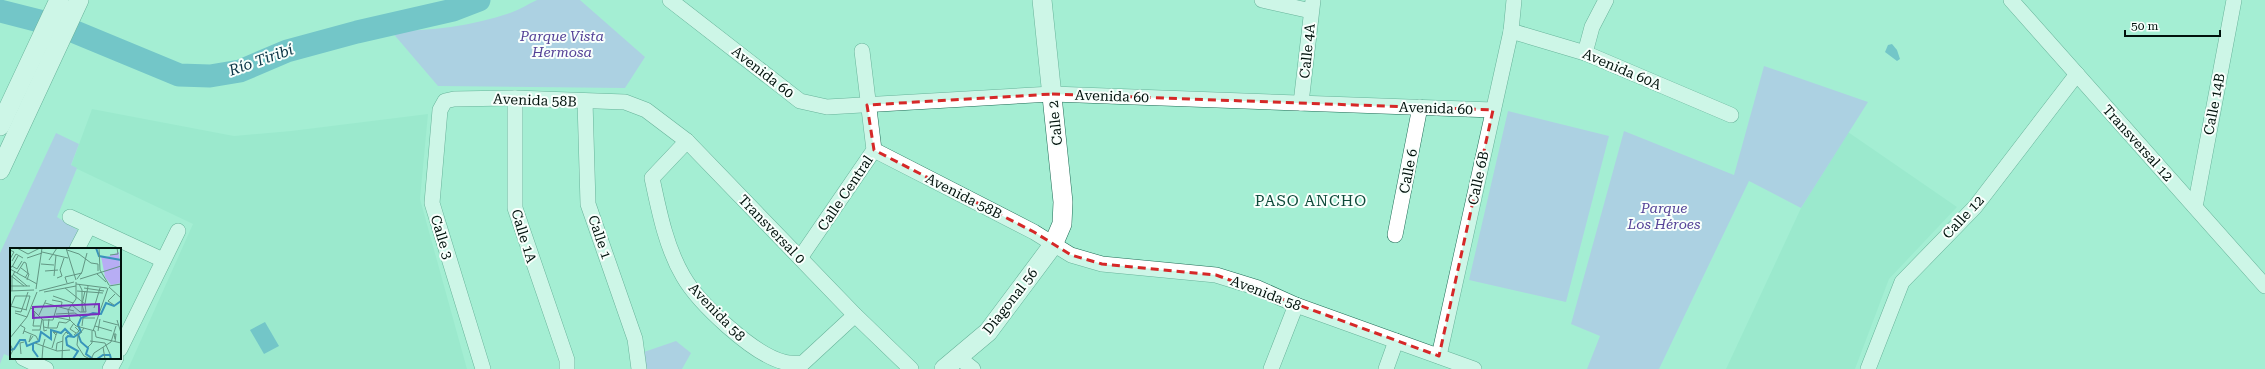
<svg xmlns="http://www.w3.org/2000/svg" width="2265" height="369" viewBox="0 0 2265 369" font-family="'Roboto Serif',serif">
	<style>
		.built { fill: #90e3c6 }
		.green { fill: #b7adf4 }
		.water { fill: #3894bb }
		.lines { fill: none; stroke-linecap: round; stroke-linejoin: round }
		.river { stroke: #3894bb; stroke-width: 23 }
		.minor-casing { stroke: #1e6b55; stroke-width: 16 }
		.major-casing { stroke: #1e6b55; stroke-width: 20 }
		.minor { stroke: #fff; stroke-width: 15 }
		.major { stroke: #fff; stroke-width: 19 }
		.marked { fill: none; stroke: #d62828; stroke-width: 3; stroke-dasharray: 8 5; stroke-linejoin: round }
		.labels { text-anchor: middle; stroke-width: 4; stroke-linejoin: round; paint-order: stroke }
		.park-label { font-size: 14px; font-style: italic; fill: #554297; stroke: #f8fffc }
		.street-label { font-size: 14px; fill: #00120c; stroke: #f8fffc }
		.water-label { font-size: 15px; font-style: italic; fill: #0d3647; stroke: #f8fffc }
		.neighbourhood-label { font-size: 15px; letter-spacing: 1px; fill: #0e4a3a; stroke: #f8fffc }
		.inset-river { fill: none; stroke: #3894bb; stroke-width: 2 }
		.inset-road { fill: none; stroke: #629683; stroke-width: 1 }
		.view { fill: #7b2cbf; fill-opacity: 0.15; stroke: #7b2cbf; stroke-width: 2 }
		.inset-edge { fill: none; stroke: #00120c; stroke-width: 2 }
	</style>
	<rect width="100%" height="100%" fill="#a4eed3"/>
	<!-- built -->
	<g class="built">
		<path d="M92 109 234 136 291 131 428 114 420 199 467 369H128L193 224 71 166Z"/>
		<path d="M1848 132 1957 207 1889 279 1855 369H1726L1801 208Z"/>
	</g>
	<!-- green -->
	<g class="green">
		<path d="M537 0H580L645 57 625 88 438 86 391 31C430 31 472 26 510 13 519 10 528 4 537 0Z"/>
		<path d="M1764 66 1868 102 1801 208 1749 181 1659 369H1587L1600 336 1571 324 1624 131 1734 175Z"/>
		<path d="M1508 111 1609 136 1566 302 1469 280Z"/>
		<path d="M56 133 79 144 71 165 77 168 57 217 79 231 70 249H11V357L4 354 0 364V253Z"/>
		<path d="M676 341 691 353 682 369H644L641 353Z"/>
	</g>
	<!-- water -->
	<g class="water">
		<path d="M1892 44 1897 50 1900 59 1897 61 1885 52 1888 45Z"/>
		<path d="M265 322 279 346 264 354 250 330Z"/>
	</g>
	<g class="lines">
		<!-- river -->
		<path class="river" d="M0 11 63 27 179 75 210 76 240 71 287 51 357 32 453 10 479 0"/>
		<defs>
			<g id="minor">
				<path d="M670 0 800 101 827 107 1052 94 1493 110"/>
				<path d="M1262 0 1311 11"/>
				<path d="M2011 0 2265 286"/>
				<path d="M1511 31 1585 53 1731 115"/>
				<path d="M1585 53 1592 27 1606 0"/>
				<path d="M515 98V208L567 360V369"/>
				<path d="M585 101 588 204 635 339 639 369"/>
				<path d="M1301 103 1313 0"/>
				<path d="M687 141 652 178C659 211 666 247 683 276 699 304 754 355 784 362 790 364 797 363 803 363L855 315"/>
				<path d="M874 150 1034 232 1071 255 1102 264 1216 275 1258 288 1296 305 1474 369"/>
				<path d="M2195 207 2234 0"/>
				<path d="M70 217 163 260"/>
				<path d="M1395 235 1420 107"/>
				<path d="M77 249 89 226"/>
				<path d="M800 258 874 150 862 51"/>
				<path d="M120 349 178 231"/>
				<path d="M1439 356 1511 31 1514 0"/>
				<path d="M958 357 973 369"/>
				<path d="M23 358 46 369"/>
				<path d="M110 369 116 358"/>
				<path d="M483 369 432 203 440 110 445 101 454 99 515 98 625 102 646 110 687 141 855 315 911 369"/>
				<path d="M1271 369 1296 305"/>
				<path d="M1386 369 1396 341"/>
				<path d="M1868 369 1902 282 1975 207 2077 74"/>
			</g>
			<g id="major">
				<path d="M0 126 59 0"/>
				<path d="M0 170 79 0"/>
				<path d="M944 369 988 332 1053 245 1062 224 1063 202 1042 0"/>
			</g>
		</defs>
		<!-- minor casing -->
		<use href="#minor" class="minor-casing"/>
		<!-- major casing -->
		<use href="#major" class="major-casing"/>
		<!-- minor -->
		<use href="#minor" class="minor"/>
		<!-- major -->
		<use href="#major" class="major"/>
	</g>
	<!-- marked area -->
	<path d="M0 0H2265V369H0ZM1052 94 1493 110 1439 356 1216 275 1102 264 1071 255 1034 232 874 150 867 105Z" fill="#a4eed3" fill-opacity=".55" fill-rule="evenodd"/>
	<path class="marked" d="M1052 94 1493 110 1439 356 1216 275 1102 264 1071 255 1034 232 874 150 867 105Z"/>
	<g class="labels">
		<!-- park labels -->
		<g class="park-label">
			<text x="562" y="41">Parque Vista<tspan x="562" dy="16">Hermosa</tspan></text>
			<text x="1664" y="213">Parque<tspan x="1664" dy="16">Los Héroes</tspan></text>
		</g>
		<!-- street labels -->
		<g class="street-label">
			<text transform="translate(1307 51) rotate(-84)" y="5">Calle 4A</text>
			<text transform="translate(1622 69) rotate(23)" y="5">Avenida 60A</text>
			<text transform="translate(763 72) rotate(38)" y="5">Avenida 60</text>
			<text transform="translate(1112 96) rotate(2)" y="5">Avenida 60</text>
			<text transform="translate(535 100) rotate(2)" y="5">Avenida 58B</text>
			<text transform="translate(2214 104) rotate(-79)" y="5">Calle 14B</text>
			<text transform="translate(1436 108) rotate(2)" y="5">Avenida 60</text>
			<text transform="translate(1055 123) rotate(-96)" y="5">Calle 2</text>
			<text transform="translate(2138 143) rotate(48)" y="5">Transversal 12</text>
			<text transform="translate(1408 171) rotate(-79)" y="5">Calle 6</text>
			<text transform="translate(1478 178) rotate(-78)" y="5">Calle 6B</text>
			<text transform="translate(845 193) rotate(-56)" y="5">Calle Central</text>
			<text transform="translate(964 196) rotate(27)" y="5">Avenida 58B</text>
			<text transform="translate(1963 217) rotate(-47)" y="5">Calle 12</text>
			<text transform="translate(772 229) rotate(46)" y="5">Transversal 0</text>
			<text transform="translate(524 236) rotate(73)" y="5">Calle 1A</text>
			<text transform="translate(442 237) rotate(73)" y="5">Calle 3</text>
			<text transform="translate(600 237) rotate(71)" y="5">Calle 1</text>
			<text transform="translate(1266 293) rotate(21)" y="5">Avenida 58</text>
			<text transform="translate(1010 301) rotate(-52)" y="5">Diagonal 56</text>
			<text transform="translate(717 312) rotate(46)" y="5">Avenida 58</text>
		</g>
		<!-- water labels -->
		<g class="water-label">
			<text transform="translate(261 60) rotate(-19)" y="5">Río Tiribí</text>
		</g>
		<!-- neighbourhood labels -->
		<g class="neighbourhood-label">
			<text x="1311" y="206">PASO ANCHO</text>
		</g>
	</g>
	<!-- overview -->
	<g transform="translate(10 248)">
		<rect width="111" height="111" fill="#a4eed3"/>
		<path d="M109 4 111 35 101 37 95 29 91 8 97 9Z" fill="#b7adf4"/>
		<path class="inset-river" d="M86 0 89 8 111 12M68 86 71 94 78 100 76 106 83 111M23 95V102L28 109M0 102 4 101 10 92H15L17 98 29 93 31 84 41 91V82L51 85 55 81 62 88M63 111 68 103 57 97 56 90 58 88 64 89 71 84 68 77 71 70 83 65 91 66 96 55 104 58 111 53M87 111 93 107H100L101 111"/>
		<path class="inset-road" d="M7 0 18 6 30 0M56 0 66 32M89 0 90 22 99 37M0 2 4 4 0 11M57 2 69 6 81 15 88 16V23M32 4 58 10M100 7 108 6 107 0M17 10 32 5M39 12 47 0M2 13 6 6 13 10M31 16 44 17M2 18 0 21 27 36M2 18 7 21 12 13M2 19 8 8M11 20 19 26 17 32M35 23 48 22M7 25 14 14 16 15 18 25 15 30M3 26 17 38M87 26 96 34M0 27 14 38M44 28 46 7M47 30 52 28 50 22 54 10M67 31 72 24 77 5M70 31 111 18M66 34V51L58 62 60 72 66 78 85 83 86 89 111 95M57 35 55 29 72 25M66 36 97 40M69 36 72 42V64M0 38H20M99 38 111 36M99 39 111 50M55 40 75 56M74 40 94 43M26 41 32 0M0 43 24 42M2 43V29L5 23M29 43 64 34M67 43 93 45M34 44 66 38M43 48 63 55M42 52 52 54 51 60M35 55 64 63M62 57 70 64H76L75 56 78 38M104 57 98 53 105 46M0 58 17 62M1 58 5 48H20L16 62M21 60 33 72M84 60 90 40M5 63 11 64 18 44M25 64 23 78H30M74 64 72 56 75 43M5 65 17 69M46 66 65 65 71 69M29 67 36 52M45 69 60 72 56 75 49 74M33 72H43L47 58M33 72 34 83 37 82M107 72 111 85M93 73 108 77M64 75 60 81 66 85M10 77 15 80 13 86M72 78 73 70H85M85 78 102 83M34 79 38 80 39 71M38 80H47L49 74M74 80 68 88 67 97 74 108 80 111M22 82H30L32 71M14 83 26 88 28 92M83 83 98 40M88 83 90 71M21 87 19 94 23 88M64 87 69 83 65 79M0 90 17 69 27 44M80 93 95 95 100 106M105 94 106 86H104L105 91M25 95 33 98 35 91M0 96 3 102 0 108M78 99 82 95V83M93 99 95 111M42 100 46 87 43 84 47 85 46 87M46 103 47 95 53 93M11 106 10 95 14 94M32 111 33 98 47 103 60 102M52 111 53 88 56 84 58 86M81 111 84 105 101 94 106 78"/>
		<path class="view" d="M89 56V66L23 70V59Z"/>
		<rect width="111" height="111" class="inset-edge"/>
	</g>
	<!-- scale -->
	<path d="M2125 30v6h95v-6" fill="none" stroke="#00120c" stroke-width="2"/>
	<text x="2131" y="30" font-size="12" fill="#00120c" stroke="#f8fffc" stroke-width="3" paint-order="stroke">50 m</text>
</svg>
